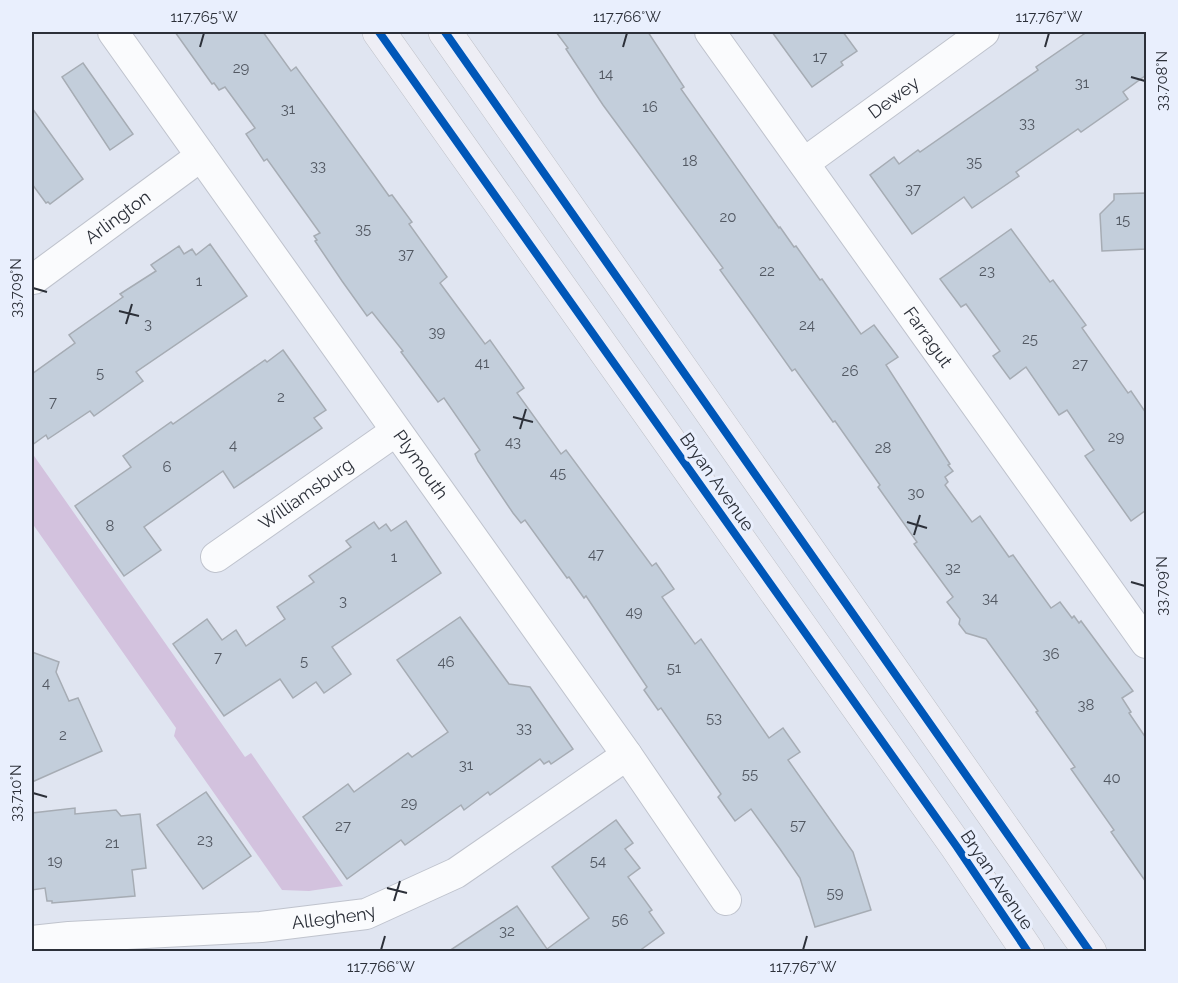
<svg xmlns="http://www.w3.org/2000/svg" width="1178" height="983" viewBox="0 0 1178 983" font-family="Raleway,sans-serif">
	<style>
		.green { fill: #d3c2de }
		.building { fill: #c3cedb; stroke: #a6acb4; stroke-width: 1.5 }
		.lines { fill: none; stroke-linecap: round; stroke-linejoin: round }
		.minor-casing { stroke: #bfc3cd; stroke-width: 32 }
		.major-casing { stroke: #bec0c7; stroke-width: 34 }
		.minor { stroke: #fafbfd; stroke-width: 30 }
		.major { stroke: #eeeef5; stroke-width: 33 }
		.cycleway-casing { stroke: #e9effd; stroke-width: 11 }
		.cycleway { stroke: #0057b8; stroke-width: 8 }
		.ticks { fill: none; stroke: #2c3039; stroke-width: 2 }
		.labels { text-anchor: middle; stroke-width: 6; stroke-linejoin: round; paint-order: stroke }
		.number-label { font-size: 15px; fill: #525862 }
		.street-label { font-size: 18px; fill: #2c3039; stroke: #e9effd }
		.neatline { fill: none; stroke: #2c3039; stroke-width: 2 }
		.ticks-label { font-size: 15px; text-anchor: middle; fill: #2c3039 }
	</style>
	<rect width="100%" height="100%" fill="#e0e5f1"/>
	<!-- green -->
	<path class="green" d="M32 453 245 757 251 753 343 886 309 891 282 890 174 736 176 728 32 523Z"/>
	<!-- building -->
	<g class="building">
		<path d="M175 32H263L291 71 296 67 374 175 389 196 392 195 412 222 409 224 447 277 440 283 485 344 490 340 524 388 517 393 561 454 566 450 652 566 656 563 674 589 662 597 695 644 701 639 769 738 783 728 800 752 788 760 853 852 871 910 815 927 800 878 780 849 751 809 735 821 718 797 721 794 661 708 658 710 644 690 647 687 586 596 584 598 569 577 567 578 525 520 521 523 513 513 478 461 475 454 480 450 444 398 438 402 401 352 403 351 372 312 367 316 342 281 315 241 317 240 314 236 320 233 267 159 264 161 246 134 255 128 225 87 219 90 214 83 212 84Z"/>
		<path d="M556 32H648L684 87 681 89 779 228 780 227 794 247 796 246 820 280 822 279 861 334 874 325 898 357 886 365 950 464 948 465 953 471 945 477 948 482 945 485 972 522 980 516 1009 557 1013 555 1051 608 1060 602 1072 618 1074 616 1079 623 1081 621 1133 691 1122 698 1131 712 1129 713 1146 738V882L1111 832 1114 830 1071 769 1075 767 1036 712 1038 711 986 639 966 633 959 624 960 619 947 602 953 597 914 544 917 542 878 487 880 485 835 421 833 422 795 369 792 371 751 313 720 270 723 268 603 105 566 49 568 48Z"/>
		<path d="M772 32H843L857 51 841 62 843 65 812 87Z"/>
		<path d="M1087 32H1146V75L1123 92 1128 99 1081 132 1078 129 1016 172 1019 176 972 208 964 197 912 234 870 175 894 157 899 164 918 150 920 152 1038 70 1036 67Z"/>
		<path d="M83 63 133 134 110 150 62 77Z"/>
		<path d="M32 108 83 179 50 204 48 202 46 203 32 184Z"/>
		<path d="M1146 193V249L1102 251 1100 214 1114 200V194Z"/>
		<path d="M1011 229 1050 282 1053 280 1086 325 1082 328 1128 393 1131 391 1146 413V510L1131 521 1085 456 1094 450 1067 410 1059 415 1026 367 1010 379 993 356 1000 351 966 304 961 307 940 279Z"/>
		<path d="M210 244 247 296 136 372 143 381 94 416 90 411 48 439 46 435 32 445V374L75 343 69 335 123 297 120 294 156 271 151 265 179 246 184 254 192 249 196 255Z"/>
		<path d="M283 350 326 410 314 418 322 428 234 488 223 471 144 527 161 550 124 576 75 506 131 467 123 456 171 422 173 424 265 360 267 362Z"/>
		<path d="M406 521 441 573 332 647 351 674 324 693 316 682 293 698 280 679 224 716 173 644 207 619 222 640 236 630 246 646 285 619 277 607 314 582 309 576 351 547 346 541 374 522 379 529 386 524 391 531Z"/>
		<path d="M460 617 509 684 530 687 573 749 551 764 549 761 544 764 540 759 490 795 488 792 464 810 461 805 405 845 401 840 347 879 303 817 348 784 354 792 408 753 412 757 448 732 397 660Z"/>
		<path d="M32 652 59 662 56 672 69 701 78 698 102 751 32 782Z"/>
		<path d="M206 792 251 856 203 889 157 825Z"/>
		<path d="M75 808V814L116 810 121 816 140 814 146 868 132 870 135 896 52 903V901H47L45 888 32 890V813Z"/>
		<path d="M616 820 633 843 625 849 640 868 628 877 652 910 649 912 664 933 639 951H449L517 906 547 949 589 918 552 867Z"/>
	</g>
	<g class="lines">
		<defs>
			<g id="minor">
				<path id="s1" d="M113 32 627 755 726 900"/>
				<path id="s2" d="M710 32 1146 643"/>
				<path id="s3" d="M804 163 984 32"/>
				<path id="s4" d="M34 279 201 156"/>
				<path id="s5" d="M216 557 396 431"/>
				<path id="s6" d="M32 941 69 937 261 927 366 914 456 873 627 755"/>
			</g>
			<g id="major">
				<path d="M379 32 957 847 1028 952"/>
				<path d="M445 32 1090 952"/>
			</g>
		</defs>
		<!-- minor casing -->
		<use href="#minor" class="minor-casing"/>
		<!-- major casing -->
		<use href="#major" class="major-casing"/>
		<!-- minor -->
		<use href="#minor" class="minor"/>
		<!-- major -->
		<use href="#major" class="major"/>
		<defs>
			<g id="cycleway">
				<path d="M379 32 957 847 1028 952"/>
				<path d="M445 32 1090 952"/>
			</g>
		</defs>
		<!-- cycleway casing -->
		<use href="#cycleway" class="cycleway-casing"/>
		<!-- cycleway -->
		<use href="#cycleway" class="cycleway"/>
	</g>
	<!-- ticks -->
	<path class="ticks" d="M200 47 204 33M623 47 627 33M1045 47 1049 33M1131 77 1145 81M33 288 47 292M119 311 139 316M126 324 132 304M513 417 533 422M520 429 526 409M907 522 927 528M914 535 920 515M1131 582 1145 586M33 793 47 797M387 888 407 893M394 901 400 881M381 950 385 936M803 950 807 936"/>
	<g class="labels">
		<!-- number labels -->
		<g class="number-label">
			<text x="820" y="62">17</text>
			<text x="241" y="73">29</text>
			<text x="606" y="79">14</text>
			<text x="1082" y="88">31</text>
			<text x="650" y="112">16</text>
			<text x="288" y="114">31</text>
			<text x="1027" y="128">33</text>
			<text x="690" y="166">18</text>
			<text x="974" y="167">35</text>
			<text x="318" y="171">33</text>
			<text x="913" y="194">37</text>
			<text x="728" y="222">20</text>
			<text x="1123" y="225">15</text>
			<text x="363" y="234">35</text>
			<text x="406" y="259">37</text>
			<text x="767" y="276">22</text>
			<text x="987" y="276">23</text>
			<text x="199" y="286">1</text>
			<text x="148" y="329">3</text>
			<text x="807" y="330">24</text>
			<text x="437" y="337">39</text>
			<text x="1030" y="344">25</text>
			<text x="482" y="368">41</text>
			<text x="1080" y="369">27</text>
			<text x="850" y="376">26</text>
			<text x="100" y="378">5</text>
			<text x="281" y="402">2</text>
			<text x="53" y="407">7</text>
			<text x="1116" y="442">29</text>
			<text x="513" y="447">43</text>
			<text x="233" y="450">4</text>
			<text x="883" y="453">28</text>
			<text x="167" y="472">6</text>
			<text x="558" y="478">45</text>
			<text x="916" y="498">30</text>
			<text x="110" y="531">8</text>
			<text x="596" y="559">47</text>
			<text x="394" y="562">1</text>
			<text x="953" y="573">32</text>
			<text x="990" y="603">34</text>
			<text x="343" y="606">3</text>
			<text x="634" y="617">49</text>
			<text x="1051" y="659">36</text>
			<text x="218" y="662">7</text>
			<text x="304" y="666">5</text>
			<text x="446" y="667">46</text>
			<text x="674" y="673">51</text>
			<text x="46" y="688">4</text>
			<text x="1086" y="710">38</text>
			<text x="714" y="723">53</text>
			<text x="524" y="733">33</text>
			<text x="63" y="740">2</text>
			<text x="466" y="770">31</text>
			<text x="750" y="779">55</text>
			<text x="1112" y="783">40</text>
			<text x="409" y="808">29</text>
			<text x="798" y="830">57</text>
			<text x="343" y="831">27</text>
			<text x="205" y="845">23</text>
			<text x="112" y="848">21</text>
			<text x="55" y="866">19</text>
			<text x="598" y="866">54</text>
			<text x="835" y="898">59</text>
			<text x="620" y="925">56</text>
			<text x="507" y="936">32</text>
		</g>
		<!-- street labels -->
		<g class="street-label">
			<text dy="6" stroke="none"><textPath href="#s3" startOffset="111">Dewey</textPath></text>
			<text dy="6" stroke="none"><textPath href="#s4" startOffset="104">Arlington</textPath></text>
			<text dy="6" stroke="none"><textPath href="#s2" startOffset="375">Farragut</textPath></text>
			<text dy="6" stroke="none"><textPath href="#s1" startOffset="531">Plymouth</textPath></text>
			<text transform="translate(717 482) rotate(55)" y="6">Bryan Avenue</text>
			<text dy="6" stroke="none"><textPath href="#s5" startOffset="110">Williamsburg</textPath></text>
			<text transform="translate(997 880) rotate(56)" y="6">Bryan Avenue</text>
			<text dy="6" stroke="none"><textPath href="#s6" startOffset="303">Allegheny</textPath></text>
		</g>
	</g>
	<!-- border -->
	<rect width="1178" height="983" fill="none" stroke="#e9effd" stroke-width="66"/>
	<rect x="33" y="33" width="1112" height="917" class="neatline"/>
	<g class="ticks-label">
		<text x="204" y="22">117.765°W</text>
		<text x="627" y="22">117.766°W</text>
		<text x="1049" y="22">117.767°W</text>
		<text transform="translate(1162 81) rotate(-90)" y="5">33.708°N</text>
		<text transform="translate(16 288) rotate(-90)" y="5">33.709°N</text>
		<text transform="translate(1162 586) rotate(-90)" y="5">33.709°N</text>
		<text transform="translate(16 793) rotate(-90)" y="5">33.710°N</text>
		<text x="381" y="972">117.766°W</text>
		<text x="803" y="972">117.767°W</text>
	</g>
</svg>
